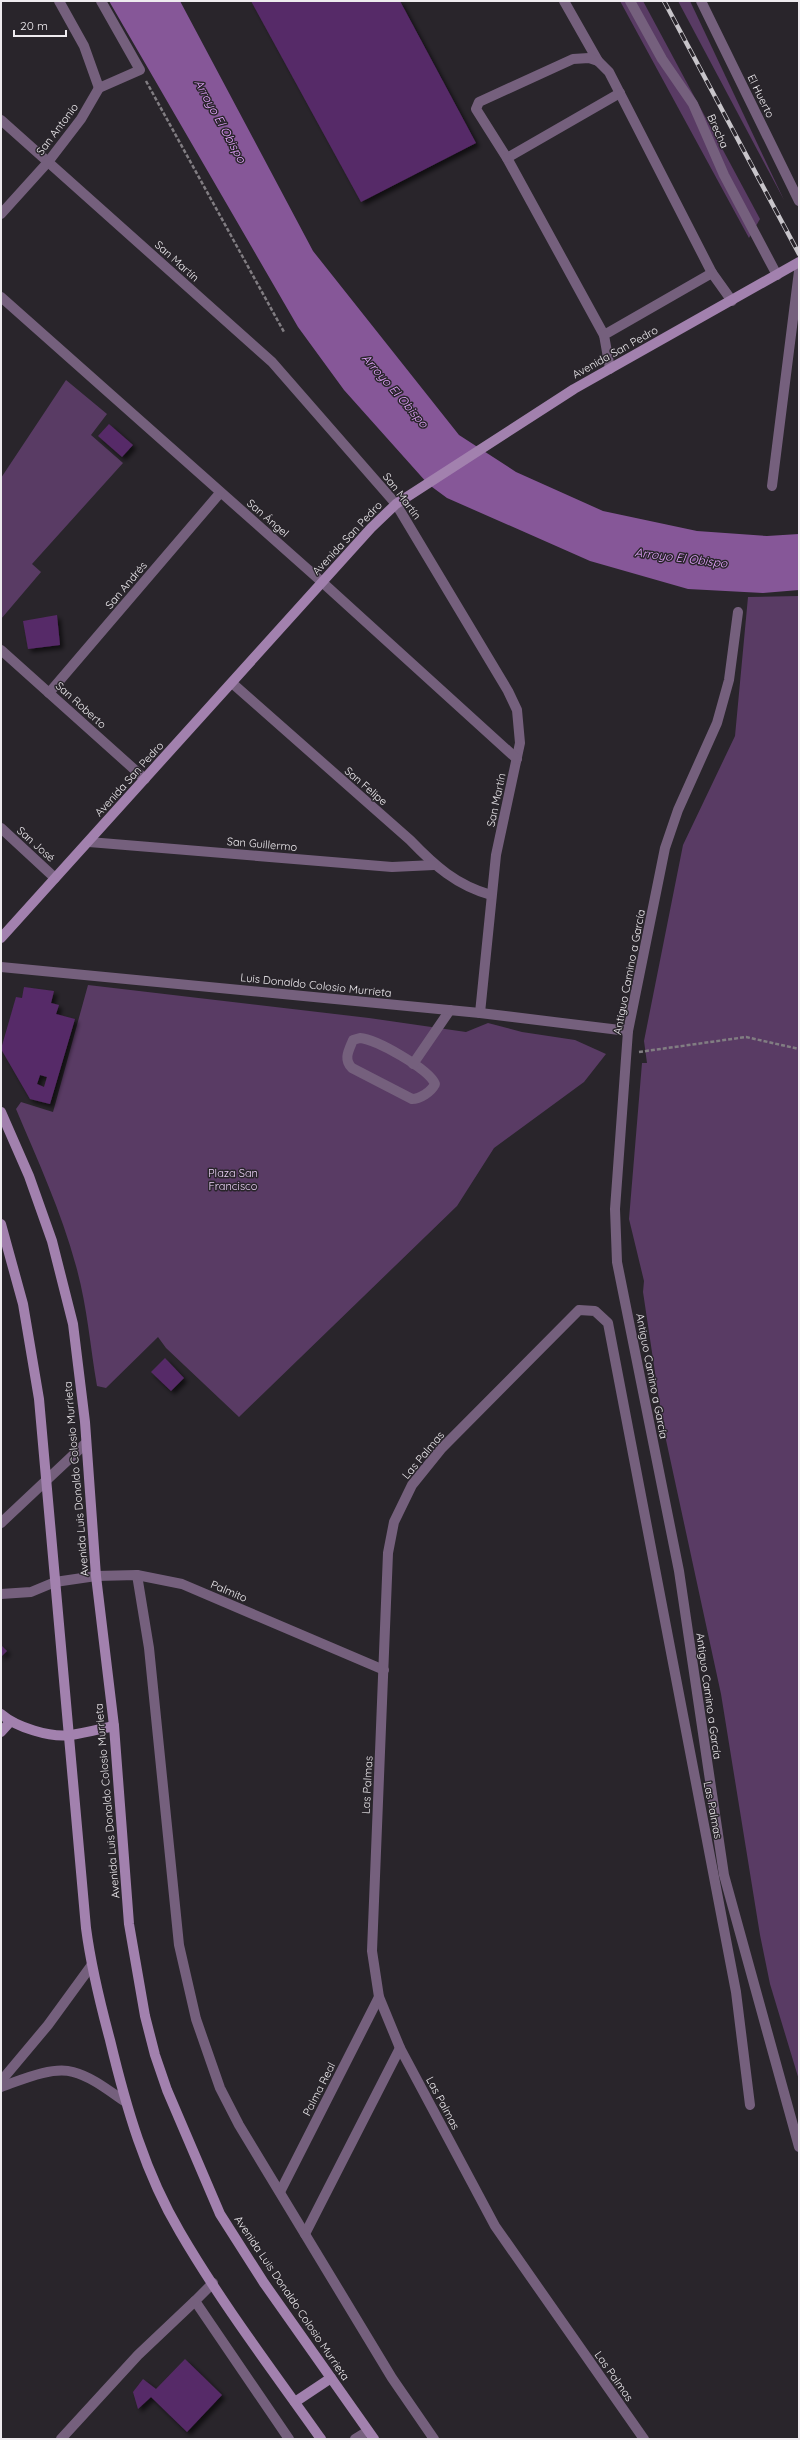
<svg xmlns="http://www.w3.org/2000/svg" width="800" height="2440" viewBox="0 0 800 2440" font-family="Quicksand,sans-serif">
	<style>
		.green { fill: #593b64 }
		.water { fill: #865798 }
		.building { fill: #572a67; fill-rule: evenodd; filter: url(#shadow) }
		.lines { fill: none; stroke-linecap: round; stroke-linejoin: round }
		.path { stroke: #817d82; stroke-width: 2.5; stroke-dasharray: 4 2; stroke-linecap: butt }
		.lane { stroke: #75607d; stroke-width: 10 }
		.street { stroke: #75607d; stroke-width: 10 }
		.secondary { stroke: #a281ae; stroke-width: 10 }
		.rail-casing { stroke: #c8c5ca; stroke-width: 4.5 }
		.rail { stroke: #29252b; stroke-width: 3; stroke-dasharray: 9; stroke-linecap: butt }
		.labels { text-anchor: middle; stroke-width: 3; stroke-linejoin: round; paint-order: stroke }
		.street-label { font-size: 11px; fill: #eeebef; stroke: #29252b }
		.park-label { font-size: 11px; fill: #ebd1f6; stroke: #29252b }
		.water-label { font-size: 12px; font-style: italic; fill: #e6a4ff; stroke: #29252b }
	</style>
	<defs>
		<filter id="shadow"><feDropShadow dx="3.5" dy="3.5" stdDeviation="2" flood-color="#0009"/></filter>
	</defs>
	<rect width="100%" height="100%" fill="#29252b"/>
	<!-- green -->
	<g class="green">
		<path d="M620 1H643L760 219 749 238Z"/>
		<path d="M678 1H690L784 200Z"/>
		<path d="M66 380 107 414 91 435 123 463 32 564 41 572 1 619V478Z"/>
		<path d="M799 596V2080L770 1984 760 1935 721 1694 663 1426 643 1292 644 1281 629 1219 642 1063H647L644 1041 683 845 735 736 748 597Z"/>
		<path d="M88 985 369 1018 466 1032 488 1023 522 1032 575 1040 606 1054 584 1082 494 1148 457 1206 239 1417 166 1348 158 1337 106 1388 97 1386C90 1345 87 1305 76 1266 61 1211 38 1161 16 1109L21 1102 53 1112Z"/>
	</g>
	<!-- water -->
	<path class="water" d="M109 1H180L313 251 459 435 516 472 603 511 697 531 767 536 799 534V590L763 593 688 589 590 561 447 498 428 484 344 390 298 327Z"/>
	<!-- building -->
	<g class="building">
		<path d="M251 1H400L476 143 361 202Z"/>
		<path d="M109 424 133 445 122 457 98 436Z"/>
		<path d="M57 615 60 645 28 649 23 621Z"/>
		<path d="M24 987 54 991 51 1003 59 1005 56 1014 75 1019 50 1104 30 1099 1 1049 16 997 22 998ZM40 1075 47 1077 44 1087 37 1084Z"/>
		<path d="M165 1358 184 1378 171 1391 151 1372Z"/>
		<path d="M1 1645 7 1651 1 1657Z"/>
		<path d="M185 2359 222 2395 187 2432 151 2397 138 2409 133 2392 143 2379 156 2389Z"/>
	</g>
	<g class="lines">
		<!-- path -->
		<g class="path">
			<path d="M146 81 284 332"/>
			<path d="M639 1052 746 1037 799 1049"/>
		</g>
		<!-- lane -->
		<g class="lane">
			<path d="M564 1 598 61 609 72 712 273"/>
			<path d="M598 61 589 58 573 59 479 102 476 109 507 158 604 335"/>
			<path d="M507 158 620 93"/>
			<path d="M610 369 604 335 712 273 732 301"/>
			<path d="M772 486 799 271"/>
			<path d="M628 1031 665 848 678 810 717 723 729 680 738 612"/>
			<path d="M360 1038C376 1039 429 1069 435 1084 431 1092 420 1099 412 1099L352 1068C343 1059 349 1050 353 1040Z"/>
			<path d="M413 1064 450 1010"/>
			<path d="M1 1523 85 1444"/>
			<path d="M137 1575 149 1648 179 1945 196 2019 220 2088 239 2125 392 2378 434 2439"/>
			<path d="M1 1594 31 1592 55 1582 96 1576 137 1575 182 1584 384 1670"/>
			<path d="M280 2192 379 1997"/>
			<path d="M305 2234 400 2048"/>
			<path d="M213 2283 195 2301 289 2439"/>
			<path d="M61 2439 138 2355 195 2301"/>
			<path d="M355 2439 368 2431"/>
			<path d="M644 2439 495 2226 400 2048 379 1997 372 1951 388 1553 394 1522 412 1485 441 1449 579 1310 595 1311 608 1323 736 1992 750 2105"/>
		</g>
		<!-- street -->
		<g class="street">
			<path d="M59 1 84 46 99 88"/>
			<path d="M630 1 662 59 693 104 724 175 777 275"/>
			<path d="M701 1 799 201"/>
			<path d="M1 120 272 362 396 504 508 691 517 710 520 743 496 855 480 1013"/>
			<path d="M1 214 48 162 81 119 99 88 140 70 101 1"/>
			<path d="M1 297 322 582 517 759"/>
			<path d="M1 650 145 779"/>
			<path d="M232 683 410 840C435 866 456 885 491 895"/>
			<path d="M49 693 220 493"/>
			<path d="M1 828 55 878"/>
			<path d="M89 842 392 867 434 865"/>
			<path d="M1 967 480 1013 628 1031 615 1209 617 1262 679 1571 724 1875 799 2147"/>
			<path d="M1 2081 48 2025 91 1966"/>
			<path d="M1 2087C21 2080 52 2066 73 2072 92 2077 108 2090 124 2101"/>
		</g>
		<!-- secondary -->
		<g class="secondary">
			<path d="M1 938 371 528 396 504 574 389 799 262"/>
			<path d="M1 1112 29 1176 52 1241 73 1324 85 1422 96 1576 114 1726 129 1924 145 2016 155 2055 167 2090 220 2214 264 2283 374 2439"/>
			<path d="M1 1224 23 1304 39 1399 86 1928C91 1966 100 2003 110 2040 126 2107 145 2173 180 2232 222 2304 273 2371 321 2439"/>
			<path d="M1 1714C16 1727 50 1738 71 1735 86 1733 100 1729 114 1726"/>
			<path d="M1 1732 10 1722"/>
			<path d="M295 2402 331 2378"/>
		</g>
		<defs>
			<path id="rail" d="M664 1 799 254"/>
		</defs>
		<!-- rail casing -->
		<use href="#rail" class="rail-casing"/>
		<!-- rail -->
		<use href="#rail" class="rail"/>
	</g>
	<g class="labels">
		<!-- street labels -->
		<g class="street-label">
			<text transform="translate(761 96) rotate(64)" y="4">El Huerto</text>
			<text transform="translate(57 129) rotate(-53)" y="4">San Antonio</text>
			<text transform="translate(718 131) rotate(66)" y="4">Brecha</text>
			<text transform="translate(177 261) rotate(42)" y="4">San Martín</text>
			<text transform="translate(615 352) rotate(-29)" y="4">Avenida San Pedro</text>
			<text transform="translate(402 496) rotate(53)" y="4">San Martín</text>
			<text transform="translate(268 518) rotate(41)" y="4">San Ángel</text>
			<text transform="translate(347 538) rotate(-47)" y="4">Avenida San Pedro</text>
			<text transform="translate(126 585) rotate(-50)" y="4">San Andrés</text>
			<text transform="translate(81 705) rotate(42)" y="4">San Roberto</text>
			<text transform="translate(129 779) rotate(-48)" y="4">Avenida San Pedro</text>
			<text transform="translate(366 786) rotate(41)" y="4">San Felipe</text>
			<text transform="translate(496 800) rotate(-78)" y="4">San Martín</text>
			<text transform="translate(36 844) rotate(42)" y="4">San José</text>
			<text transform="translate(262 844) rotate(5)" y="4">San Guillermo</text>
			<text transform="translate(629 972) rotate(-79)" y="4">Antiguo Camino a García</text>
			<text transform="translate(316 985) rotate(6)" y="4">Luis Donaldo Colosio Murrieta</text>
			<text transform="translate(652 1376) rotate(79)" y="4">Antiguo Camino a García</text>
			<text transform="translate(423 1455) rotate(-50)" y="4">Las Palmas</text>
			<text transform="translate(76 1479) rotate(-95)" y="4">Avenida Luis Donaldo Colosio Murrieta</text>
			<text transform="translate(229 1591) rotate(23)" y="4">Palmito</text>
			<text transform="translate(709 1696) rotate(82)" y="4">Antiguo Camino a García</text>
			<text transform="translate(367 1785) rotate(-87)" y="4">Las Palmas</text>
			<text transform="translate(107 1801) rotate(-95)" y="4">Avenida Luis Donaldo Colosio Murrieta</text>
			<text transform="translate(713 1810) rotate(79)" y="4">Las Palmas</text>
			<text transform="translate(319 2089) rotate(-63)" y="4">Palma Real</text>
			<text transform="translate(443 2103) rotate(62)" y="4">Las Palmas</text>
			<text transform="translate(292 2298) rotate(56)" y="4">Avenida Luis Donaldo Colosio Murrieta</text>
			<text transform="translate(614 2376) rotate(55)" y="4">Las Palmas</text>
		</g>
		<!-- park labels -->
		<g class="park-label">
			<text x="233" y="1177">Plaza San<tspan x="233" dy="13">Francisco</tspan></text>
		</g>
		<!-- water labels -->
		<g class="water-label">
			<text transform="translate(220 121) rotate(61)" y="4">Arroyo El Obispo</text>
			<text transform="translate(395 391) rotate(49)" y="4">Arroyo El Obispo</text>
			<text transform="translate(681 558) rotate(7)" y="4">Arroyo El Obispo</text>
		</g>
	</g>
	<!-- border -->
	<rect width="800" height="2440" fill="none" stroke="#eeebef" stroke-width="4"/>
	<!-- scale -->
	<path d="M14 30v6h52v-6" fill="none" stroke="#eeebef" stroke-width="2"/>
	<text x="20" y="30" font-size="12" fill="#eeebef" stroke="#29252b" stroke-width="3" paint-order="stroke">20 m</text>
</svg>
